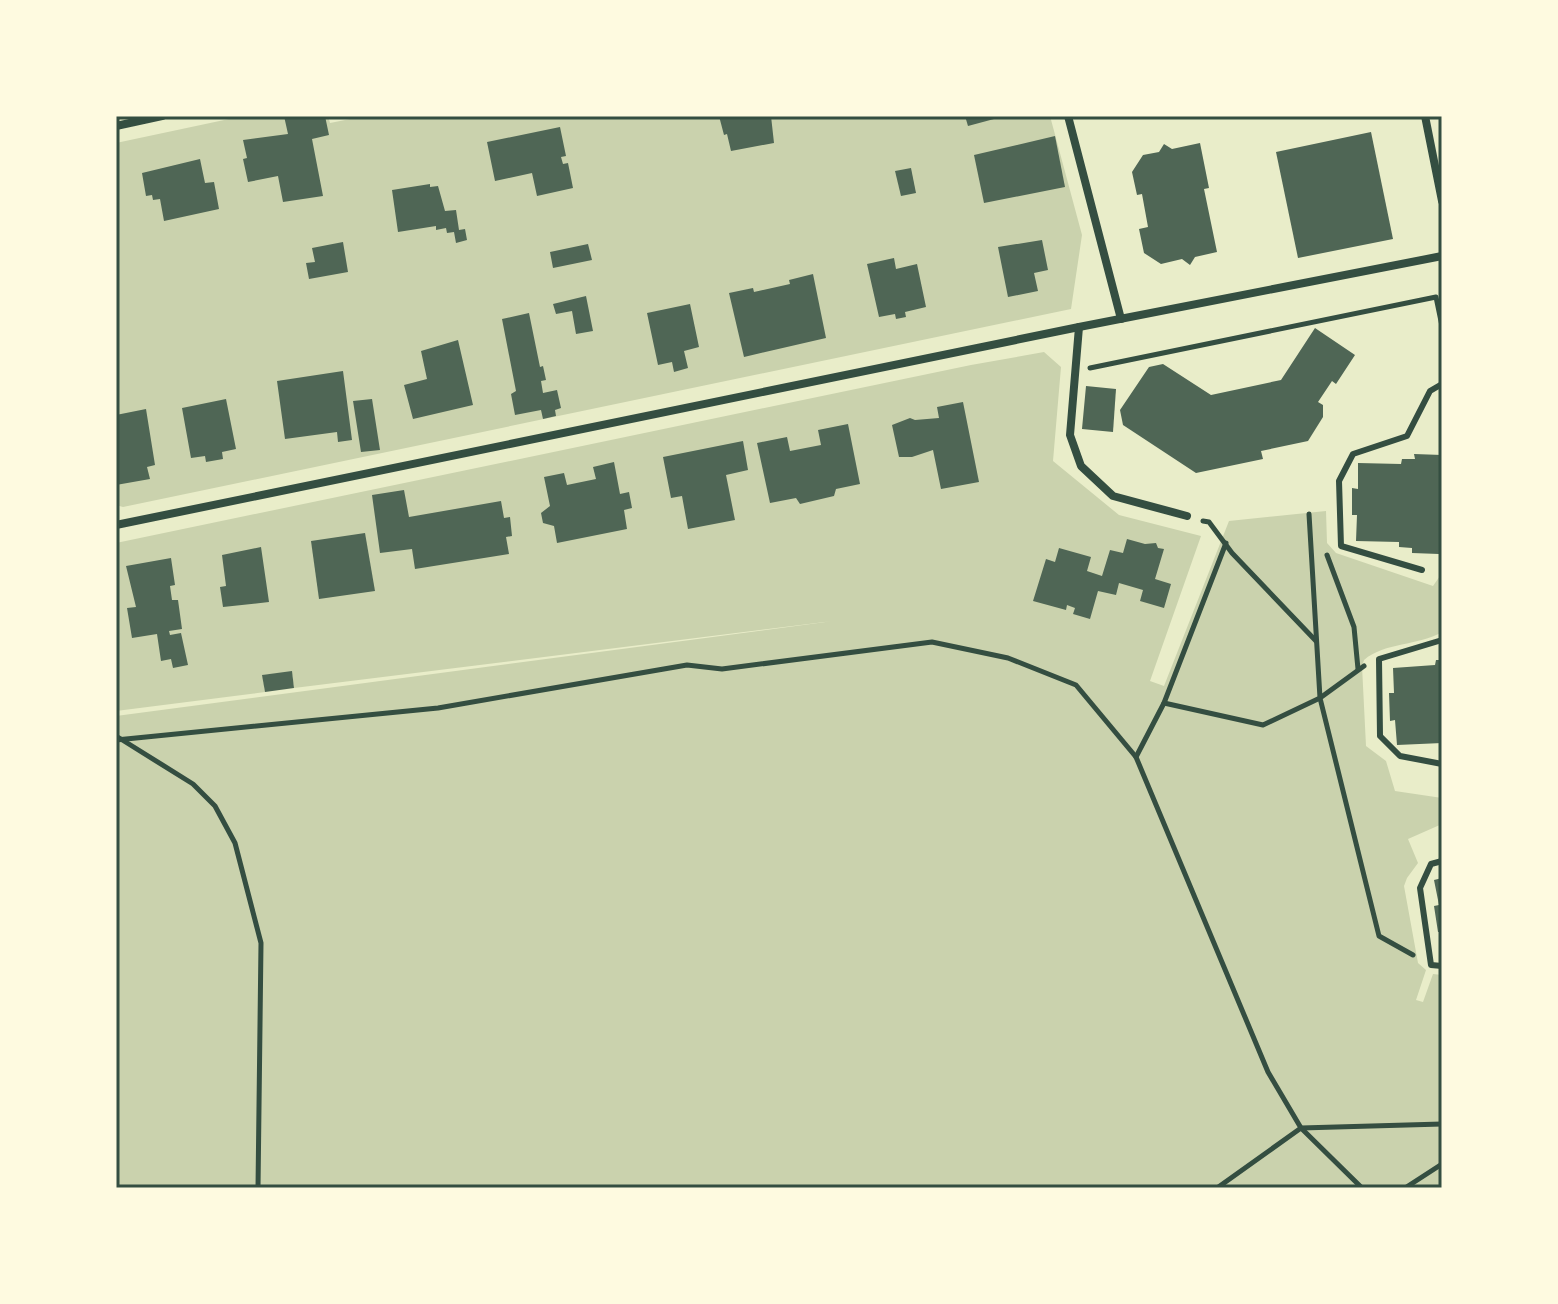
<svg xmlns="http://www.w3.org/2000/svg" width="1558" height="1304" viewBox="0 0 1558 1304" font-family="'Work Sans',sans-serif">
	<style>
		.green { fill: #cad2ad }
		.building { fill: #4f6655 }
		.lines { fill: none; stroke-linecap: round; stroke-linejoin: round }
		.path { stroke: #344e41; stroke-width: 5 }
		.service { stroke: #344e41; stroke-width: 6 }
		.minor { stroke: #344e41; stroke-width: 8 }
		.neatline { fill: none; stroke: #344e41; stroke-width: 3 }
	</style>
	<rect width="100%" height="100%" fill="#e9edc9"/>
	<!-- green -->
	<g class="green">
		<path d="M243 116H328L330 123 365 116H1050L1082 235 1071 309 123 507 116 505V143Z"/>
		<path d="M1044 352 1061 367 1053 461 1119 515 1201 536 1150 681 1164 686 1229 521 1326 511 1327 543 1336 553 1433 586 1442 573V632C1418 646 1385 642 1364 660L1362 666 1366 746 1386 761 1395 791 1442 798V824L1408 839 1418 863 1407 878 1404 886 1418 963 1426 970 1416 1000 1423 1002 1433 974 1442 975V1188H116V716L833 621 294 688 292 672 263 675 265 692 116 711V543L971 365Z"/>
	</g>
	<!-- building -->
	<g class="building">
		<path d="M284 116H325L329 135 312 139 323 196 283 202 278 176 248 182 243 159 247 158 243 140 288 134Z"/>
		<path d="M719 116H771L774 143 731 151 727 134 724 135Z"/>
		<path d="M965 116H993L994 119 968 126Z"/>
		<path d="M560 127 566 156 561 157 563 164 568 163 573 188 537 196 532 173 495 181 487 142Z"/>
		<path d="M1371 132 1393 239 1298 258 1276 152Z"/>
		<path d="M1055 136 1065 187 984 203 974 155Z"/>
		<path d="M1200 143 1209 188 1204 189 1217 252 1195 257 1190 265 1182 259 1161 264 1144 253 1139 229 1148 227 1142 194 1137 195 1132 172 1143 155 1159 152 1164 144 1172 149Z"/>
		<path d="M200 159 205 183 214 182 219 209 164 221 160 199 153 200 152 195 146 196 142 173Z"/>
		<path d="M911 168 916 193 901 196 895 171Z"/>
		<path d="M430 184V187L438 186 445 211 456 210 459 230 465 229 467 240 456 243 454 232 447 233 446 228 436 230V226L398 232 392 190Z"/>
		<path d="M1042 240 1048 270 1034 273 1038 291 1008 297 998 247Z"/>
		<path d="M343 242 348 272 309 279 306 263 315 262 312 248Z"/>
		<path d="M588 244 592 260 553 268 550 252Z"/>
		<path d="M894 258 896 269 917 264 926 307 905 312 906 317 896 319 895 314 879 317 867 264Z"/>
		<path d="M813 274 826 338 744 357 729 293 753 288 754 292 790 284 789 280Z"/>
		<path d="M586 296 593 331 576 334 572 311 556 314 553 304Z"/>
		<path d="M690 304 699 347 684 351 688 368 674 372 672 362 658 365 647 313Z"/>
		<path d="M529 313 540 367 543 366 546 380 541 381 543 393 557 390 561 408 555 410 556 416 543 419 541 410 515 415 511 394 516 391 502 319Z"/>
		<path d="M1315 328 1355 355 1336 384 1332 381 1318 402 1323 405V417L1308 441 1261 451 1263 459 1196 473 1123 425 1120 410 1149 367 1163 364 1211 395 1281 380Z"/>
		<path d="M458 340 473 405 413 419 404 385 427 379 421 351Z"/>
		<path d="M343 371 352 440 338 442 337 432 285 439 277 381Z"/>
		<path d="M1086 386 1116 389 1113 432 1082 429Z"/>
		<path d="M226 399 236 449 222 452 223 459 206 462 205 456 191 458 182 408Z"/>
		<path d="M372 399 380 450 361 452 353 401Z"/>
		<path d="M963 402 979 482 941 489 933 450 912 457H899L892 425 910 418 915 420 939 418 937 407Z"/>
		<path d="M146 409 155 465 147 467 150 479 116 485V415Z"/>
		<path d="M848 424 860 484 836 489 834 496 800 504 796 498 770 503 757 443 787 437 790 451 821 445 818 430Z"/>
		<path d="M743 441 748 470 726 475 735 520 688 529 682 496 671 498 663 457Z"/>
		<path d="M1414 454 1442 455 1439 554 1412 553V548L1399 547V542L1356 541 1357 515H1352V488L1358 489V463L1401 464 1402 459H1415Z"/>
		<path d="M614 462 620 494 629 492 632 508 624 510 627 529 557 543 554 526 543 523 541 513 550 506 544 477 564 473 567 485 596 479 593 467Z"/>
		<path d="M404 490 409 517 501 501 504 518 510 517 512 536 506 537 509 554 415 569 412 549 380 553 372 495Z"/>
		<path d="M365 533 375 591 319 599 311 541Z"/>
		<path d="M1127 539 1145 544 1156 543 1158 548 1164 549 1155 579 1171 584 1164 608 1140 601 1143 590 1119 583 1116 595 1098 591 1090 619 1073 614 1075 608 1067 605 1066 610 1033 601 1046 559 1055 562 1059 548 1091 557 1087 571 1102 576 1110 550 1123 553Z"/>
		<path d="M261 547 269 602 223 607 220 587 226 586 222 555Z"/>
		<path d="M171 558 175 585 170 586 172 600H178L182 629 169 631 170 635 181 633 188 665 173 668 171 659 161 661 157 634 132 638 127 608 136 607 126 566Z"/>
		<path d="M1436 660H1442V743L1397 745 1395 720 1390 721 1389 693H1394L1393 668 1435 665Z"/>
		<path d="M292 671 294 688 265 692 262 675Z"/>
		<path d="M1442 878V932H1438L1434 906 1439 905 1434 880Z"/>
	</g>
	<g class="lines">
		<!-- path -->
		<g class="path">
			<path d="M1090 368 1436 297 1442 326"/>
			<path d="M1203 521 1209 522 1232 553 1316 641"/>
			<path d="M1327 555 1354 627 1358 669"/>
			<path d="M1364 666 1320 698 1379 936 1413 955"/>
			<path d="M1164 703 1263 725 1320 698 1309 514"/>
			<path d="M116 736 193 784 215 806 235 843 261 943 258 1188"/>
			<path d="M116 740 438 708 687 665 722 669 932 642 1008 658 1076 685 1136 757 1268 1072 1301 1128 1362 1188"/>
			<path d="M1136 757 1164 703 1226 543"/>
			<path d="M1217 1188 1301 1128 1442 1124"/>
			<path d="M1405 1188 1442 1164"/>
		</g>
		<!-- service -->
		<g class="service">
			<path d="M1286 116H1295"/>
			<path d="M1422 570 1341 546 1339 481 1353 454 1407 436 1430 391 1442 384"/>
			<path d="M1442 640 1379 659 1380 736 1400 756 1442 764"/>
			<path d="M1442 861 1431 864 1420 888 1431 965 1442 966"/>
		</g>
		<!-- minor -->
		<g class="minor">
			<path d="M1068 116 1121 319"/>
			<path d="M1425 116 1442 201"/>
			<path d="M116 126 162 116"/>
			<path d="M1079 327 1070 435 1081 466 1113 496 1187 516"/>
			<path d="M116 525 1079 327 1442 256"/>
		</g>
	</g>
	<!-- border -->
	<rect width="1558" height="1304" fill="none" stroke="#fefae0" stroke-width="236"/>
	<rect x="118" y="118" width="1322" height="1068" class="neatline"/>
</svg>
